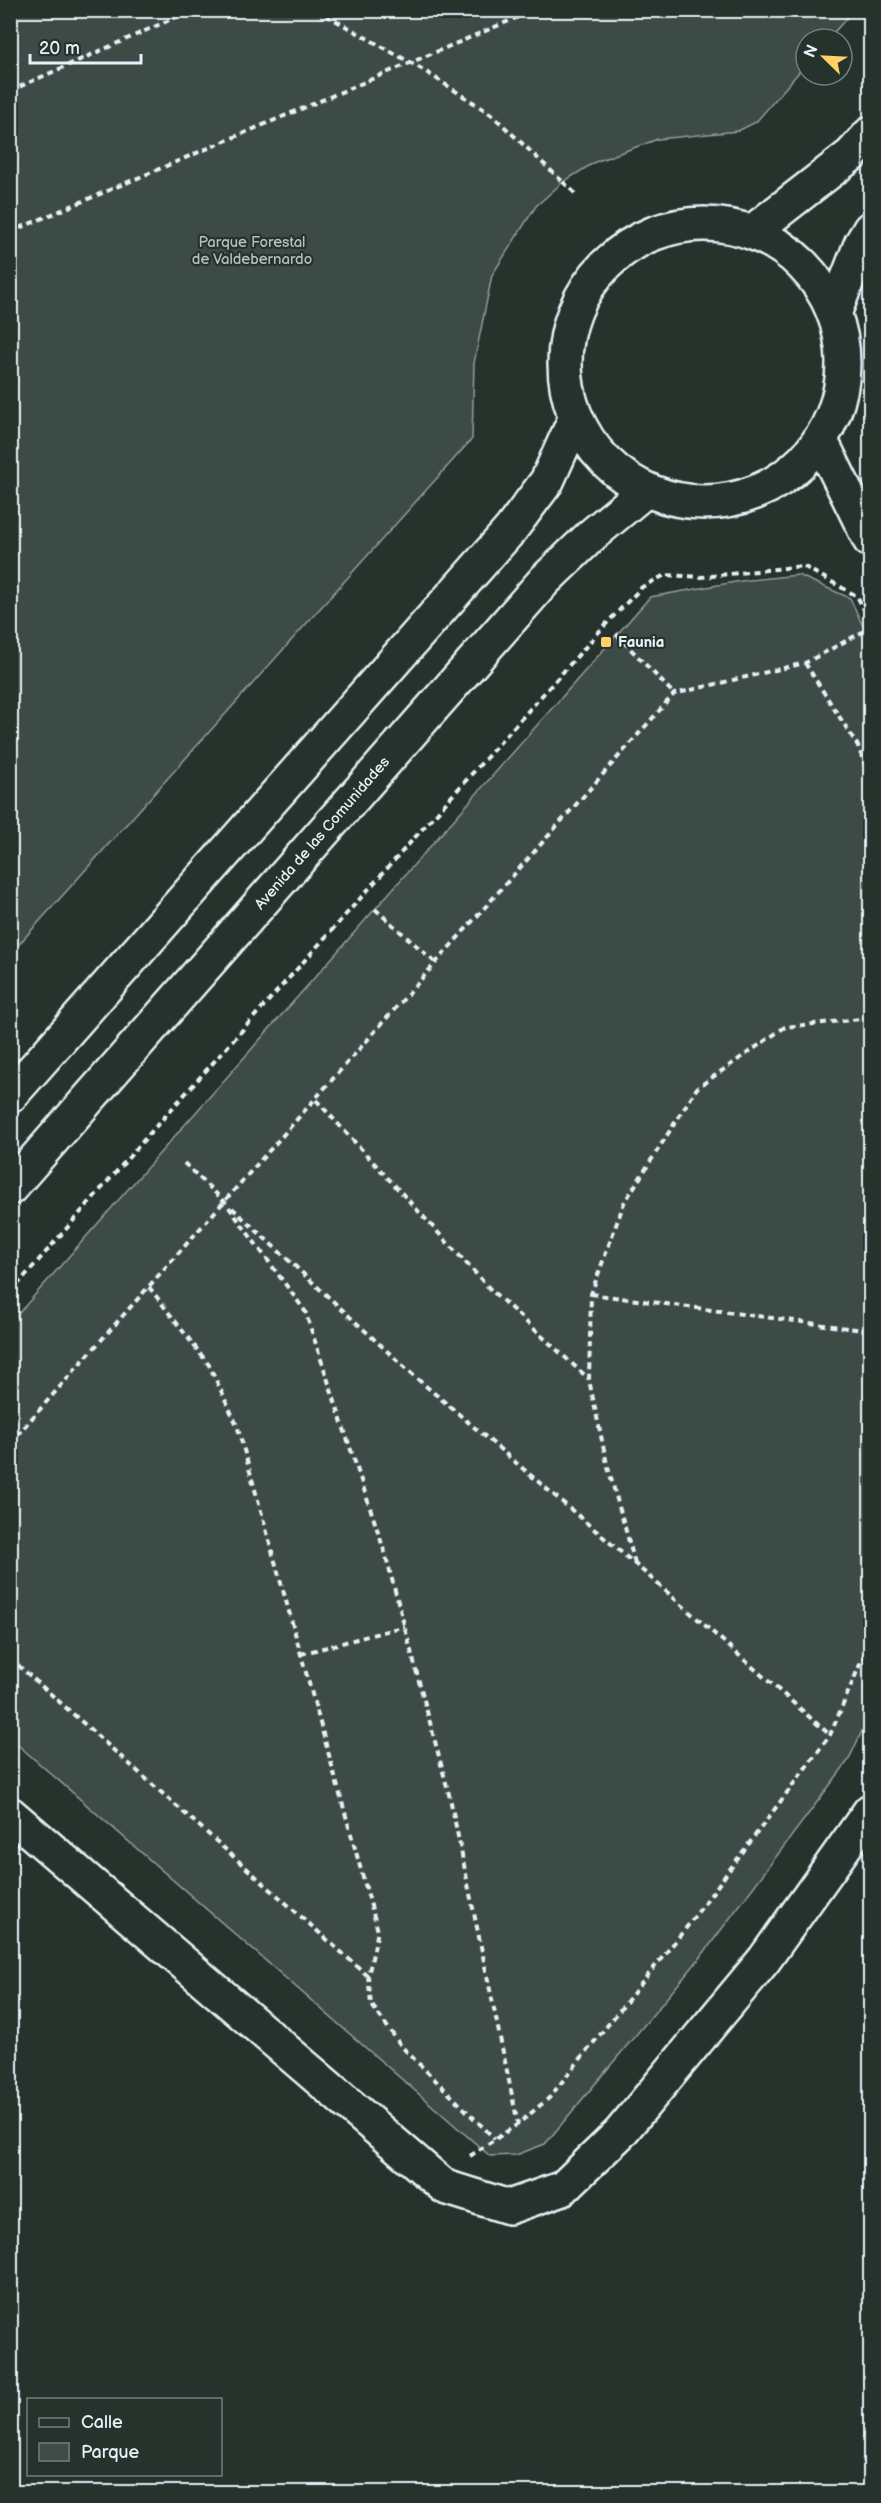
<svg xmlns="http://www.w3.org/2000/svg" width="881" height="2503" viewBox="0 0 881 2503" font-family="'Balsamiq Sans',sans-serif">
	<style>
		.green { fill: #3e4b47; stroke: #939ea0; stroke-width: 1.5 }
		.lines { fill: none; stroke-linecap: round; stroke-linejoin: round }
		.minor-casing { stroke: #e8f1f8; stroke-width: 38 }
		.path { stroke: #e8f1f8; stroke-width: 4; stroke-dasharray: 6 4.5; stroke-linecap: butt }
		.minor { stroke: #26332d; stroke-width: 33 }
		.path-bridge { stroke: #e8f1f8; stroke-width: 4; stroke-dasharray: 6 4.5; stroke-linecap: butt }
		.poi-dot { fill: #ffd166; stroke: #26332d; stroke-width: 2 }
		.labels { text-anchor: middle; stroke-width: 4.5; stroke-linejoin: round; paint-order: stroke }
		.park-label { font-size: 15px; fill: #b5bfc3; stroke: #26332d }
		.poi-label { font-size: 15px; font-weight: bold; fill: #e8f1f8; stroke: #26332d; text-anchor: start }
		.street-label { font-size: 15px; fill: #e8f1f8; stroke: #26332d }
	</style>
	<rect width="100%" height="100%" fill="#26332d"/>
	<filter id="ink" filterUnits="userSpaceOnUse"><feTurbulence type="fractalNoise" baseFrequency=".0167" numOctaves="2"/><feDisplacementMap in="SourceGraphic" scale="12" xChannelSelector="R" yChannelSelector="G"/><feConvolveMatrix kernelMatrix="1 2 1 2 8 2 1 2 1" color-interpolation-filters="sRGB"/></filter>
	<g filter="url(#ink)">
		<!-- green -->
		<g class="green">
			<path d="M11 10 853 11 828 39H806V64L756 122 738 131 658 139 595 162 563 182 536 206 492 275 474 363 472 439 11 953Z"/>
			<path d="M798 575 850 598 870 641V1714L848 1761 700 1958 545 2144 516 2155 490 2156 11 1739V1322L650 597 741 581Z"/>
		</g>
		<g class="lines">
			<defs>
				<g id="minor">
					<circle cx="704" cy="363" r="139"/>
					<path d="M752 232 851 155 870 134"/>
					<path d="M834 314 861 244 870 229"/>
					<path d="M820 439 870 540"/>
					<path d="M10 1096 511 529 547 481 575 419"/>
					<path d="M10 1188 545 580 593 534 646 490"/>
					<path d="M10 1814 445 2187 509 2207 563 2188 620 2133 764 1960 870 1811"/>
				</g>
			</defs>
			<!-- minor casing -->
			<use href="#minor" class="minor-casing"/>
			<!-- path -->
			<g class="path">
				<path d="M10 14 18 10"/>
				<path d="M10 91 192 10"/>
				<path d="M563 182 576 194"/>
				<path d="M10 232 535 10"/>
				<path d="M616 634 674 694"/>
				<path d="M805 663 858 746 870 780"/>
				<path d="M375 909 437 964"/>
				<path d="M316 1100 491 1290 589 1379"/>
				<path d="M184 1163 225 1202 305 1311 385 1553 450 1798 518 2124"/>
				<path d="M232 1208 414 1376 635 1564 830 1735"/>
				<path d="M149 1287 209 1365 237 1425 378 1931 368 1976 371 2004 402 2047 495 2139"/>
				<path d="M10 1293 151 1132 606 624 642 587 665 575 702 577 803 566 857 596 870 621"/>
				<path d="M591 1294 870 1331"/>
				<path d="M10 1443 674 694 805 663 870 628"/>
				<path d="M635 1563 607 1464 589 1380 591 1294 624 1203 697 1088 785 1027 870 1018"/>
				<path d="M301 1654 405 1626"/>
				<path d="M10 1658 368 1976"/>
				<path d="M470 2156 518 2124 549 2098 686 1928 830 1735 870 1641"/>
			</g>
			<!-- minor -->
			<use href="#minor" class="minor"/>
			<!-- path-bridge -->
			<path class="path-bridge" d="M317 10 420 68 491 114 563 182"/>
		</g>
	</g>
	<!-- markers -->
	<rect class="poi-dot" x="600" y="636" width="12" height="12" rx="3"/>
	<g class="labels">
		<!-- park labels -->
		<g class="park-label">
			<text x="252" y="247">Parque Forestal<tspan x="252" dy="17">de Valdebernardo</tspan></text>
		</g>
		<!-- poi labels -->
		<g class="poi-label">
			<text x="618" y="647">Faunia</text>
		</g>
		<!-- street labels -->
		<g class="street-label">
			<text transform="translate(322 833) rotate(-49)" y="5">Avenida de las Comunidades</text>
		</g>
	</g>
	<!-- margin -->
	<rect width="881" height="2503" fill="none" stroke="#26332d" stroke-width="36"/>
	<rect x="18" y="18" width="845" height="2467" fill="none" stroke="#e8f1f8" stroke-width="2" filter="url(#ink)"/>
	<!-- legend -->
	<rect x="27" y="2398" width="195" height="78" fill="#26332d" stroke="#747f7e" stroke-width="1.5"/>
	<rect x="39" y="2418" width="30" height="9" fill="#26332d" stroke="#747f7e" stroke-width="1.5"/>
	<text x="81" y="2428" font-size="18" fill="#e8f1f8">Calle</text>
	<rect x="39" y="2443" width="30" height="18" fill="#3e4b47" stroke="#747f7e" stroke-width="1.5"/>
	<text x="81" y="2458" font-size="18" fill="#e8f1f8">Parque</text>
	<!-- north arrow -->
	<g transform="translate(824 57) rotate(294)"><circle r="28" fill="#26332d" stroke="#747f7e" stroke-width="1.5"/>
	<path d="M0-4.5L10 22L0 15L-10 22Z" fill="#ffd166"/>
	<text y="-9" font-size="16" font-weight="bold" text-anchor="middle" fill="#e8f1f8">N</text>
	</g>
	<!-- scale -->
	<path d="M30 54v9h111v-9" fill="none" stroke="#e8f1f8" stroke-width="3"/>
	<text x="39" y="54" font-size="18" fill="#e8f1f8" stroke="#26332d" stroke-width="4.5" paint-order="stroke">20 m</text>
</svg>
